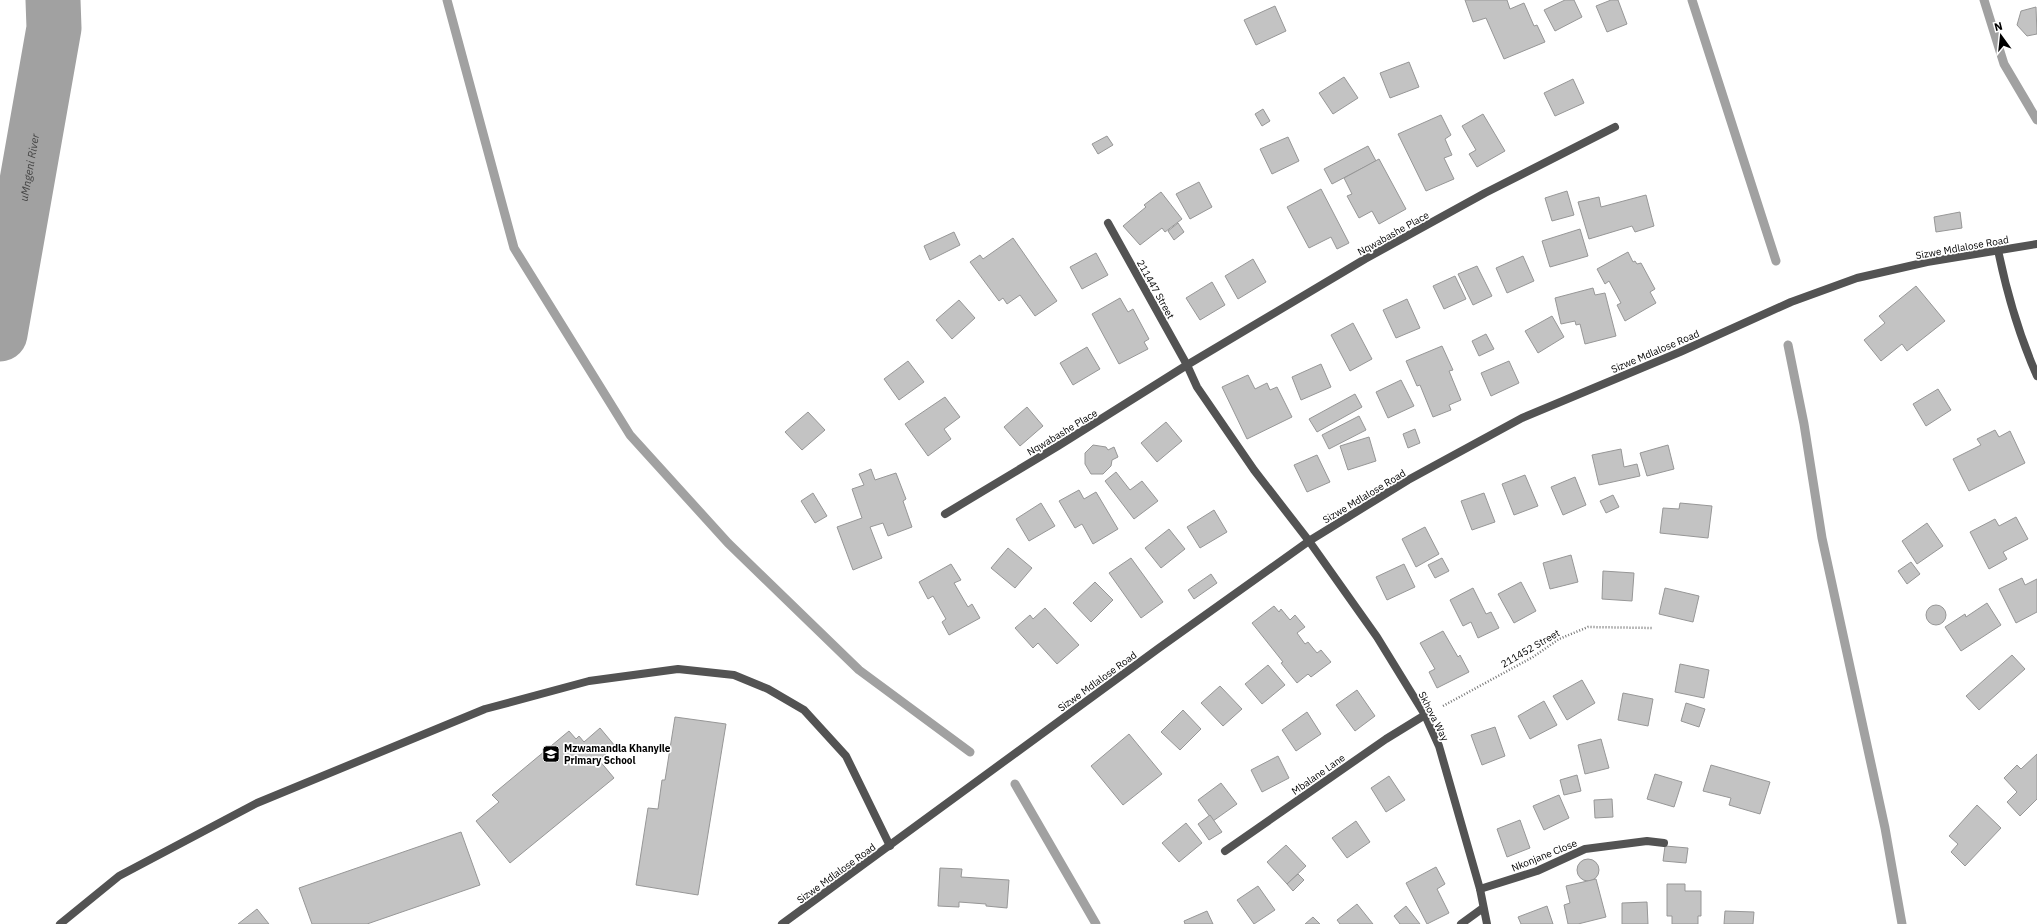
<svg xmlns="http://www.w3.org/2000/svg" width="2037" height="924" viewBox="0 0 2037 924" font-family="'IBM Plex Sans',sans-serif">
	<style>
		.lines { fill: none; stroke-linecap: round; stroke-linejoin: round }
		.stream { stroke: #a1a1a1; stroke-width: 9 }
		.river { stroke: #a1a1a1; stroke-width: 55 }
		.building { fill: #c3c3c3; stroke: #979797 }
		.path { stroke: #757575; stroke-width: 2.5; stroke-dasharray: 1 2; stroke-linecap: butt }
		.service { stroke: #535353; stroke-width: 8 }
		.minor { stroke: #535353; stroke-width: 8 }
		.labels { text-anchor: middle; stroke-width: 3.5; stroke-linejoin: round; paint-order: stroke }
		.street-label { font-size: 10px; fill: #000; stroke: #fff }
		.poi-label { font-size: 10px; font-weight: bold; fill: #000; stroke: #fff; text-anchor: start }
		.water-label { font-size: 11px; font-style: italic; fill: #424242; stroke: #fff }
	</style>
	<rect width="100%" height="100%" fill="#fff"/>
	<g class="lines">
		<!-- stream -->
		<g class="stream">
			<path d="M447 0 514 248 630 435 728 543 859 670 970 752"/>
			<path d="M1692 0 1776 261"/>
			<path d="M1984 0 2004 64 2037 120"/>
			<path d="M1788 345 1804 424 1822 538 1885 828 1902 924"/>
			<path d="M1015 784 1096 924"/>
		</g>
		<!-- river -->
		<path class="river" id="s1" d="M0 334 54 28 53 0"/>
	</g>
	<!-- building -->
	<g class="building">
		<path d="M1465 0H1507L1510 9 1524 3 1534 26 1537 25 1545 42 1504 59 1486 18 1473 22Z"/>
		<path d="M1565 0H1574L1582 17 1555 31 1544 10Z"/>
		<path d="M1611 0H1618L1627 24 1607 32 1596 6Z"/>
		<path d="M1275 6 1286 31 1256 45 1244 20Z"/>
		<path d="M2036 7 2037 34 2027 36 2017 25 2021 11Z"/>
		<path d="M1409 62 1419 87 1390 98 1380 73Z"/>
		<path d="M1344 77 1358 98 1333 114 1319 93Z"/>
		<path d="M1573 79 1584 103 1555 116 1544 93Z"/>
		<path d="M1263 109 1270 121 1262 126 1255 114Z"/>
		<path d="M1483 114 1505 151 1477 167 1469 154 1476 150 1462 126Z"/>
		<path d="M1441 115 1451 135 1445 139 1452 155 1444 158 1454 179 1426 191 1398 134Z"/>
		<path d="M1107 136 1113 145 1098 154 1092 144Z"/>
		<path d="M1288 137 1299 161 1272 174 1260 149Z"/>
		<path d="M1368 146 1376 161 1332 184 1324 169Z"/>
		<path d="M1379 159 1406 209 1379 224 1372 211 1359 218 1347 196 1352 194 1344 178Z"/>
		<path d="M1199 182 1212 207 1190 219 1176 194Z"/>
		<path d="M1321 189 1349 243 1337 249 1331 237 1309 248 1287 207Z"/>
		<path d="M1567 191 1574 215 1552 221 1545 198Z"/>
		<path d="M1161 192 1182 219 1165 232 1162 228 1140 245 1123 226 1146 207 1144 205Z"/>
		<path d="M1646 195 1654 226 1635 232 1632 226 1589 239 1578 202 1599 197 1601 207Z"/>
		<path d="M1960 212 1962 228 1936 232 1934 217Z"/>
		<path d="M1178 223 1184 232 1174 240 1168 231Z"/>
		<path d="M1580 229 1588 256 1550 267 1542 241Z"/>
		<path d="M954 232 960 245 930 260 924 246Z"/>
		<path d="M1013 238 1057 301 1035 316 1020 295 1007 304 1003 298 999 301 970 262 980 255 983 259Z"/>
		<path d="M1628 252 1633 262 1635 261 1637 264 1641 263 1655 289 1650 292 1656 303 1625 321 1617 305 1621 303 1609 281 1605 284 1597 269Z"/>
		<path d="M1096 253 1108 275 1082 289 1070 267Z"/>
		<path d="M1523 256 1534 281 1507 293 1496 268Z"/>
		<path d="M1253 259 1266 282 1238 299 1225 276Z"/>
		<path d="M1477 266 1492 296 1473 305 1458 274Z"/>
		<path d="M1455 276 1466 299 1444 309 1433 286Z"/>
		<path d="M1212 282 1225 305 1200 320 1186 298Z"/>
		<path d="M1916 286 1945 321 1907 351 1902 344 1881 361 1864 340 1885 323 1879 316Z"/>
		<path d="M1593 288 1595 295 1605 293 1616 336 1585 344 1580 324 1576 325 1575 321 1561 324 1555 298Z"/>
		<path d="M1120 298 1128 312 1133 309 1149 339 1144 342 1148 349 1119 364 1092 314Z"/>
		<path d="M1407 299 1420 328 1396 338 1383 310Z"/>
		<path d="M959 300 975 318 952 339 936 320Z"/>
		<path d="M1552 316 1564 337 1538 353 1525 331Z"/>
		<path d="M1353 323 1372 359 1350 371 1331 335Z"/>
		<path d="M1486 334 1494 349 1479 356 1472 341Z"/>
		<path d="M1442 346 1453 370 1449 371 1461 400 1449 405 1451 410 1433 417 1420 385 1417 386 1406 361Z"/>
		<path d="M1087 347 1100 369 1073 385 1060 363Z"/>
		<path d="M908 361 924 382 899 400 884 379Z"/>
		<path d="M1509 361 1519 383 1491 396 1481 373Z"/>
		<path d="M1321 364 1331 387 1301 400 1292 377Z"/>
		<path d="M1248 375 1255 389 1267 383 1270 390 1277 387 1292 417 1247 439 1222 387Z"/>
		<path d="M1401 380 1414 406 1388 418 1376 392Z"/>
		<path d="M1938 389 1951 410 1926 426 1913 404Z"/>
		<path d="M1355 394 1362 407 1317 432 1309 419Z"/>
		<path d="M945 397 960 417 944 429 951 439 928 456 905 424Z"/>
		<path d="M1027 407 1043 426 1020 446 1004 427Z"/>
		<path d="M808 412 825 430 802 450 785 432Z"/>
		<path d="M1359 416 1366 430 1329 449 1322 435Z"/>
		<path d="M1166 422 1182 441 1157 462 1141 443Z"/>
		<path d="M1415 429 1420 443 1408 448 1403 434Z"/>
		<path d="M1995 430 1999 437 2010 431 2025 463 1969 491 1953 459 1981 445 1977 439Z"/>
		<path d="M1369 437 1376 461 1348 470 1340 446Z"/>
		<path d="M1093 445 1106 447 1108 450 1114 447 1118 457 1112 460 1111 466 1103 474H1091L1085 464V453Z"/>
		<path d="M1668 445 1674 469 1647 476 1640 453Z"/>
		<path d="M1621 449 1624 467 1637 464 1640 476 1599 485 1592 455Z"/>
		<path d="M1317 455 1330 482 1307 492 1294 465Z"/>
		<path d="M871 469 875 480 896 473 906 499 903 501 912 527 888 536 883 523 870 527 882 558 853 570 837 527 862 518 852 489 864 485 859 474Z"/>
		<path d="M1116 472 1130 490 1142 481 1158 501 1134 519 1105 481Z"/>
		<path d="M1525 475 1538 506 1514 515 1502 484Z"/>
		<path d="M1575 477 1586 505 1563 515 1551 487Z"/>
		<path d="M1079 490 1084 499 1096 492 1118 529 1093 544 1082 524 1075 528 1059 501Z"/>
		<path d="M813 493 827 516 815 523 801 501Z"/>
		<path d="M1484 493 1495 522 1472 530 1461 501Z"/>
		<path d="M1613 495 1619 507 1606 513 1600 501Z"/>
		<path d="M1041 503 1055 526 1029 541 1016 519Z"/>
		<path d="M1680 503 1712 506 1708 538 1660 533 1663 508 1679 509Z"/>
		<path d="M1214 510 1227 532 1200 548 1187 527Z"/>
		<path d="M2016 517 2028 539 2003 552 2007 559 1989 569 1970 532 1995 519 1999 526Z"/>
		<path d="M1927 523 1943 546 1917 564 1902 541Z"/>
		<path d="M1425 527 1439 554 1416 567 1402 539Z"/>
		<path d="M1169 529 1185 549 1161 568 1145 548Z"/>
		<path d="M1008 548 1032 568 1015 588 991 568Z"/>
		<path d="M1571 555 1578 582 1550 589 1543 563Z"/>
		<path d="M1131 558 1163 602 1141 618 1109 573Z"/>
		<path d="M1442 558 1449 571 1435 578 1428 565Z"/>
		<path d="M1911 562 1920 574 1907 584 1898 571Z"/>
		<path d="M951 564 961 580 954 583 968 607 972 604 980 618 949 635 942 622 946 619 933 596 928 599 919 582Z"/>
		<path d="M1404 564 1415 587 1387 600 1376 577Z"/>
		<path d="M1603 571 1634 573 1632 601 1602 599Z"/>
		<path d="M1211 574 1217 583 1194 599 1188 590Z"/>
		<path d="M2022 578 2025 585 2037 579V612L2016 623 1999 589Z"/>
		<path d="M1095 582 1113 600 1091 622 1073 603Z"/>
		<path d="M1521 582 1536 611 1514 623 1498 594Z"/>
		<path d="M1473 588 1486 614 1491 612 1499 628 1478 638 1471 622 1463 626 1450 600Z"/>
		<path d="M1665 588 1699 596 1693 622 1659 614Z"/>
		<path d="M1987 603 2001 625 1961 651 1945 627 1965 614 1966 617Z"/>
		<circle cx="1936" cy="615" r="10"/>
		<path d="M1274 606 1279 612 1281 609 1290 620 1295 615 1305 627 1297 633 1305 644 1308 642 1317 653 1321 650 1331 662 1311 677 1308 674 1297 683 1281 663 1283 662 1252 623Z"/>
		<path d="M1045 608 1079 645 1057 664 1038 643 1033 648 1015 628 1030 615 1033 619Z"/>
		<path d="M1443 631 1458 657 1460 655 1469 672 1437 688 1429 672 1435 669 1420 643Z"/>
		<path d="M2012 655 2025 669 1979 710 1966 696Z"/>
		<path d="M1680 664 1709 670 1704 698 1675 692Z"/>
		<path d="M1268 665 1285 685 1262 704 1245 684Z"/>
		<path d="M1582 680 1595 703 1567 720 1553 696Z"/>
		<path d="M1220 686 1242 709 1223 726 1201 703Z"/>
		<path d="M1357 690 1375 716 1355 731 1336 705Z"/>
		<path d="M1623 693 1653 699 1648 726 1618 720Z"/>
		<path d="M1544 701 1557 725 1530 739 1518 716Z"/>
		<path d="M1686 703 1705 709 1699 727 1681 721Z"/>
		<path d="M1183 710 1201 729 1180 750 1161 732Z"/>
		<path d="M1307 712 1321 734 1296 751 1282 730Z"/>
		<path d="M675 717 726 724 698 895 636 885 648 808 658 809 662 780H665Z"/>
		<path d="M1495 727 1505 756 1482 765 1471 735Z"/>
		<path d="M600 728 615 746 599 760 614 778 510 863 476 821 499 802 492 795 569 731 576 739 579 736 584 742Z"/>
		<path d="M1129 734 1162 774 1123 805 1091 766Z"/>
		<path d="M1601 739 1609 768 1585 774 1578 745Z"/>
		<path d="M2037 754V799L2020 816 2007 802 2017 792 2004 778 2017 765 2021 769Z"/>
		<path d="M1278 756 1289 778 1262 792 1251 770Z"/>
		<path d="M1711 765 1770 782 1760 814 1729 805 1731 798 1703 791Z"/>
		<path d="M1655 774 1682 782 1674 807 1647 799Z"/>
		<path d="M1577 775 1581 791 1564 795 1560 780Z"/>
		<path d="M1389 776 1405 800 1386 812 1371 788Z"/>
		<path d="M1221 783 1237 804 1213 821 1198 800Z"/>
		<path d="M1559 795 1569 818 1544 830 1533 806Z"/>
		<path d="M1612 799 1613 817 1595 818 1594 800Z"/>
		<path d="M1977 805 2001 828 1965 866 1951 852 1958 844 1949 836Z"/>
		<path d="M1210 815 1222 832 1209 840 1198 824Z"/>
		<path d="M1520 820 1530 848 1507 857 1497 829Z"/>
		<path d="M1356 821 1370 842 1347 858 1332 838Z"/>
		<path d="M1186 823 1202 843 1179 862 1162 843Z"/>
		<path d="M461 832 480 885 367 924H312L299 888Z"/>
		<path d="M1286 845 1306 866 1287 884 1267 862Z"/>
		<path d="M1665 846 1688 848 1686 863 1663 861Z"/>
		<circle cx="1588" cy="870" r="11"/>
		<path d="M1436 867 1445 884 1437 889 1449 913 1427 924 1406 883Z"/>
		<path d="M940 868 962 869 961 877 1009 880 1007 908 986 906V904L959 902V907L938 906Z"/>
		<path d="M1298 874 1304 880 1293 891 1287 884Z"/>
		<path d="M1596 879 1606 917 1578 924H1568L1564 905 1570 903 1566 886Z"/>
		<path d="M1667 884H1685V891H1701V916H1698V924H1672V916H1667Z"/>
		<path d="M1258 886 1275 910 1254 924 1237 900Z"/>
		<path d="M1647 902 1648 924H1622V903Z"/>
		<path d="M1357 904 1373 924H1340L1337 920Z"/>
		<path d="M1406 906 1420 924H1400L1394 916Z"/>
		<path d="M1547 906 1553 924H1521L1518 917Z"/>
		<path d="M257 909 269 924H238Z"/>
		<path d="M1207 911 1213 924H1185L1184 921Z"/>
		<path d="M1725 911 1754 912 1753 924H1724Z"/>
		<path d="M1313 917 1320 924H1305Z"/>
	</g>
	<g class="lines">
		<!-- path -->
		<path class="path" d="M1443 706 1533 657 1559 639 1588 627 1653 628"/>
		<!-- service -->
		<path class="service" d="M60 924 119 876 257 803 485 709 589 681 678 669 734 675 768 689 804 710 846 756 890 846"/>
		<!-- minor -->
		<g class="minor">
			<path d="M1108 223 1187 365 1197 387 1254 470 1309 541 1377 637 1425 715 1439 746 1480 889 1487 924"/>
			<path d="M1998 250C2007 294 2019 335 2037 376"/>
			<path d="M945 514 1058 446 1187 365 1365 259 1485 193 1615 127"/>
			<path d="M1225 851 1386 739 1425 715"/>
			<path d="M1480 889 1537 871 1585 849 1647 841 1664 843"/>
			<path d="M782 924 1159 648 1309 541 1408 480 1522 418 1680 352 1791 302 1857 278 1927 262 2037 244"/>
			<path d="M1461 924 1483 908"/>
		</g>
	</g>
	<!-- icons -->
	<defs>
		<symbol id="school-square" viewBox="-11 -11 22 22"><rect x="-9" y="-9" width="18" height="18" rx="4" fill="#000" stroke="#fff"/><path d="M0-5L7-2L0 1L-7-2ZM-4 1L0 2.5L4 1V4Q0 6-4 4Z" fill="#fff"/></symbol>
	</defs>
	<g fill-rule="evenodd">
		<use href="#school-square" x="541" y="744" width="20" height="20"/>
	</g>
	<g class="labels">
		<!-- street labels -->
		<g class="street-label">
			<text transform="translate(1393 233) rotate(-29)" y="4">Nqwabashe Place</text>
			<text transform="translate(1962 247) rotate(-10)" y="4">Sizwe Mdlalose Road</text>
			<text transform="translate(1156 289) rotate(61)" y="4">211447 Street</text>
			<text transform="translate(1655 351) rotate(-23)" y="4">Sizwe Mdlalose Road</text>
			<text transform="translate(1062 432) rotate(-31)" y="4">Nqwabashe Place</text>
			<text transform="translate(1364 496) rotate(-31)" y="4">Sizwe Mdlalose Road</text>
			<text transform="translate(1530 648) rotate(-30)" y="4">211452 Street</text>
			<text transform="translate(1097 681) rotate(-36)" y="4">Sizwe Mdlalose Road</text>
			<text transform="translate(1434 716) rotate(63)" y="4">Skhova Way</text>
			<text transform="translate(1318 774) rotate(-35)" y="4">Mbalane Lane</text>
			<text transform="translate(1544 855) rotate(-22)" y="4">Nkonjane Close</text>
			<text transform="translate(836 873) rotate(-36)" y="4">Sizwe Mdlalose Road</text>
		</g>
		<!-- poi labels -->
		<g class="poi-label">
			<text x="564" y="752">Mzwamandla Khanyile<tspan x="564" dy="12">Primary School</tspan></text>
		</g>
		<!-- water labels -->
		<g class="water-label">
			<text dy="4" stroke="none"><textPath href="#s1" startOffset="169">uMngeni River</textPath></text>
		</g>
	</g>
	<!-- north arrow -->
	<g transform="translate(2001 36) rotate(345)" stroke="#ffffff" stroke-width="3" paint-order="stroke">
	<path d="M0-3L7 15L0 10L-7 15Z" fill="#000000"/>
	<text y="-6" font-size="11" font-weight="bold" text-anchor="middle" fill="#000000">N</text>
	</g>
</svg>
